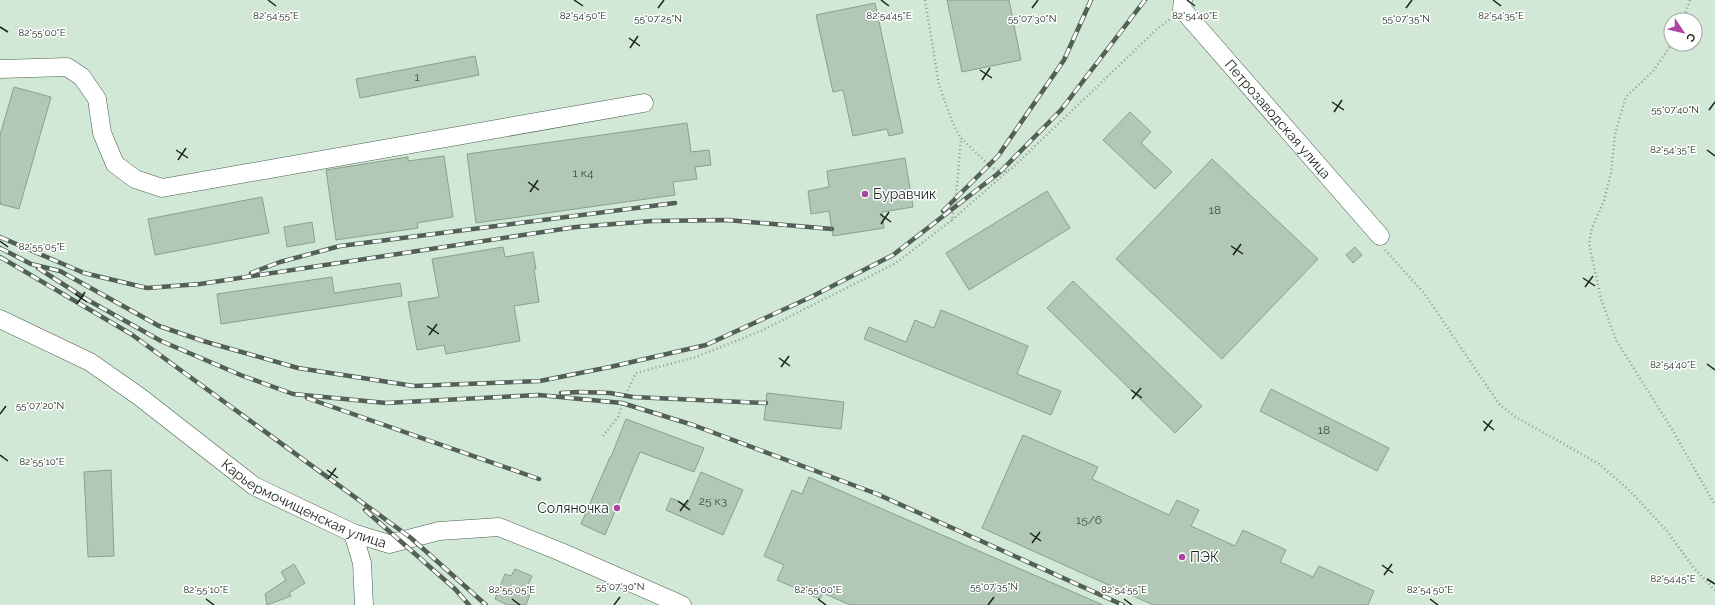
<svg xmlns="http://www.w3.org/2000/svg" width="1715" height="605" viewBox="0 0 1715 605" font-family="Raleway,sans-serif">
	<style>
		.building { fill: #b1c8b6; stroke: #89a08e }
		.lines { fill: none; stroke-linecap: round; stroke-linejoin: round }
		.minor-casing { stroke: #4a5f4e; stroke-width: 19 }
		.path { stroke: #8c9e90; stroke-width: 2.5; stroke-dasharray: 1 3; stroke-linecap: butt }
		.minor { stroke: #fff; stroke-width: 18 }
		.rail-casing { stroke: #526055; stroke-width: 4.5 }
		.rail { stroke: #fff; stroke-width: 3; stroke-dasharray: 9; stroke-linecap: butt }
		.ticks { fill: none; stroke: #1a231c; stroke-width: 1.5 }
		.poi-dot { fill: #ad42a2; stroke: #fff; stroke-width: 1.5 }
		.labels { text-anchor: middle; stroke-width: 3; stroke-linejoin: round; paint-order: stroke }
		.number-label { font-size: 12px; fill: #404c42 }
		.street-label { font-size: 14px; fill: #1a231c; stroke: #fff }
		.poi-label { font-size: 14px; fill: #1a231c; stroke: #fff; text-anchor: start }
		.ticks-label { font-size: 10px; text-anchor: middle; fill: #1a231c; stroke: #fff; stroke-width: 3; stroke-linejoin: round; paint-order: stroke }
	</style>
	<rect width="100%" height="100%" fill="#d0e8d5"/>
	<!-- building -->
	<g class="building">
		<path d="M947 0H1009L1021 60 962 72Z"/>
		<path d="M875 3 903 133 889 136 887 129 853 136 843 90 833 92 816 15Z"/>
		<path d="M475 56 479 75 360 98 356 79Z"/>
		<path d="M14 87 51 97 19 209 0 204V135Z"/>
		<path d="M1130 112 1151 132 1141 143 1172 172 1155 189 1103 140Z"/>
		<path d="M687 123 691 152 709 150 711 165 695 167 697 179 673 182 675 195 476 223 467 154Z"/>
		<path d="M444 156 453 217 417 223 418 228 336 240 326 170 408 157V161Z"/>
		<path d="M905 158 913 207 882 212 884 228 833 236 829 211 811 214 808 191 829 187 827 171Z"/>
		<path d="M1212 159 1318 259 1222 359 1116 259Z"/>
		<path d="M1047 191 1070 228 969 290 946 253Z"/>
		<path d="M262 197 269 233 155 255 148 219Z"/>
		<path d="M312 222 315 242 287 247 284 227Z"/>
		<path d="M503 247 505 257 533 252 536 269H534L539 302 514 306 520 341 446 354 444 345 417 350 408 302 439 297 432 259Z"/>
		<path d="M1355 247 1362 255 1353 263 1346 255Z"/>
		<path d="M332 277 334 293 400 283 402 296 221 324 217 294Z"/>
		<path d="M1073 281 1202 406 1175 433 1047 308Z"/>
		<path d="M941 310 1028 346 1017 374 1061 391 1051 415 864 339 869 327 906 342 915 320 934 328Z"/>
		<path d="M1271 389 1389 448 1377 471 1260 411Z"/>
		<path d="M767 393 844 402 841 429 764 420Z"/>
		<path d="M626 419 704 448 694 472 640 452 605 535 581 524 610 457H611Z"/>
		<path d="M1023 435 1098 467 1092 479 1169 515 1177 500 1199 510 1191 526 1235 546 1243 530 1286 550 1280 562 1313 577 1319 566 1374 591 1368 605H1153L982 528Z"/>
		<path d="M111 470 114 556 88 557 84 472Z"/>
		<path d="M701 472 743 490 723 535 666 510 671 498 687 505Z"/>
		<path d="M809 477 1103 605H850L823 593 820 599 777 580 784 565 764 556 792 490 802 494Z"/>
		<path d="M294 564 305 583 289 593 291 596 267 605 265 594 286 580 281 572Z"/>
		<path d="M515 569 532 576 527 587 532 589 526 605H508L495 599 505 574 511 576Z"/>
	</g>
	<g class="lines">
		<defs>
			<g id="minor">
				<path id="s1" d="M1183 0 1182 9 1380 236"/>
				<path d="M0 69 67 67 82 77 97 99 102 133 115 164 135 179 162 188 644 103"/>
				<path id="s2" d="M0 319 90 362 140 397 254 486 353 533 389 544 439 531 499 527 561 552 682 605"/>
				<path d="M353 533 362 563 364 605"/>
			</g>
		</defs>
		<!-- minor casing -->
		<use href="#minor" class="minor-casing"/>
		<!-- path -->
		<g class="path">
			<path d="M925 0 939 85 953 124 961 138 990 166 1000 172 1010 170 1156 30 1171 18"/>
			<path d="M1683 20 1690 0"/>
			<path d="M1672 44 1653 71 1626 97 1615 134 1611 173 1604 201 1592 228 1589 243 1601 299 1616 340 1673 431 1715 505"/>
			<path d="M952 220 1009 170"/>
			<path d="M1385 250 1424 293 1499 404 1514 416 1599 464 1630 491 1667 531 1693 567 1715 590"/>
			<path d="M603 436 618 417 625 396 636 373 696 357 761 331 896 263 952 220 956 197 961 138"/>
		</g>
		<!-- minor -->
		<use href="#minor" class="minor"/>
		<defs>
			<g id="rail">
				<path d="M943 211 998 156 1064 60 1091 0"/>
				<path d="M0 237 84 273 147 288 200 284 576 227 652 221 727 220 832 229"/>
				<path d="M0 248 31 264 60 271 159 326 203 341 298 368 414 386 540 381 610 367 706 345 811 297 893 255 1000 172 1061 110 1145 0"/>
				<path d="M0 257 131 334 411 538 486 605"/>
				<path d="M38 268 86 299 161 341 243 376 293 394 386 403 539 395 622 403 693 425 877 494 1123 605"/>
				<path d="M251 273 280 262 340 246 675 203"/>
				<path d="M561 393 579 392 610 393 633 397 766 403"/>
				<path d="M307 398 539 479"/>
				<path d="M365 510 455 589 469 605"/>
			</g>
		</defs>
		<!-- rail casing -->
		<use href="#rail" class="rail-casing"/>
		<!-- rail -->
		<use href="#rail" class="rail"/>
	</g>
	<!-- ticks -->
	<path class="ticks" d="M268 0 276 6M574 0 583 6M881 0 889 6M1187 0 1195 6M1493 0 1501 6M658 8 664 0M1032 8 1038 0M1406 8 1412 0M0 27 8 32M629 38 640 46M630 48 638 36M980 70 992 78M982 80 990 68M1332 102 1344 110M1709 110 1715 102M1334 112 1342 100M176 150 188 158M1707 150 1715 156M178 160 186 148M528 182 539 190M530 192 538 180M880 214 891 222M881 224 889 212M0 241 8 247M1231 246 1243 254M1233 255 1241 244M1583 278 1595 286M1585 287 1593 276M75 294 87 302M77 304 85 292M427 326 439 334M429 335 437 324M779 358 790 366M1707 364 1715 370M781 367 789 356M1131 390 1142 398M1132 399 1141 388M0 414 6 406M1483 421 1494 430M1484 431 1492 420M0 455 8 461M327 470 338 478M328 479 336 468M678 501 690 510M680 511 688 500M1030 533 1041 541M1032 543 1040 532M1382 565 1393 573M1384 575 1392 564M1707 579 1715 584M206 599 214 605M512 599 520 605M818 599 826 605M1124 599 1132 605M1430 599 1438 605M614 605 620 597M988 605 994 597"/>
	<!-- markers -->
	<g class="poi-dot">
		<circle cx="865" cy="194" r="4"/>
		<circle cx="617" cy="508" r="4"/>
		<circle cx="1182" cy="557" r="4"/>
	</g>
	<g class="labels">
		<!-- number labels -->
		<g class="number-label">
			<text x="417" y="81">1</text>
			<text x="583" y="177">1 к4</text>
			<text x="1215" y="214">18</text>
			<text x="1324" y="434">18</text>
			<text x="713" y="505">25 к3</text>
			<text x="1089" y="524">15/6</text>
		</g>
		<!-- street labels -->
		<g class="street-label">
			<text dy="5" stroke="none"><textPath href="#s1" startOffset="155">Петрозаводская улица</textPath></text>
			<text dy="5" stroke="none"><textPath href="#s2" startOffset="358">Карьермочищенская улица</textPath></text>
		</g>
		<!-- poi labels -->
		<g class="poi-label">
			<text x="873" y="199">Буравчик</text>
			<text x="609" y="513" text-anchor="end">Соляночка</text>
			<text x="1190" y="562">ПЭК</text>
		</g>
	</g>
	<g class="ticks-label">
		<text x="1501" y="19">82°54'35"E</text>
		<text x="276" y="19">82°54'55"E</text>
		<text x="583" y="19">82°54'50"E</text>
		<text x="889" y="19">82°54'45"E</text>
		<text x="1195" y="19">82°54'40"E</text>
		<text x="658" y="22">55°07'25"N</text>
		<text x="1032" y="22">55°07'30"N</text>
		<text x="1406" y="22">55°07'35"N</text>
		<text x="42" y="36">82°55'00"E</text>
		<text x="1675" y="113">55°07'40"N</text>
		<text x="1673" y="153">82°54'35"E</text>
		<text x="42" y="250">82°55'05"E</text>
		<text x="1673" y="368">82°54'40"E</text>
		<text x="40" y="409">55°07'20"N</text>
		<text x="42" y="465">82°55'10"E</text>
		<text x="1673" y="582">82°54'45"E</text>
		<text x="620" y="590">55°07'30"N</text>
		<text x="994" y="590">55°07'35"N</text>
		<text x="206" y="593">82°55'10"E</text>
		<text x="512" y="593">82°55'05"E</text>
		<text x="818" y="593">82°55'00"E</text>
		<text x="1124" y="593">82°54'55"E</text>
		<text x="1430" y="593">82°54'50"E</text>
	</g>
	<!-- north arrow -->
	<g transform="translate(1683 32) rotate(125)"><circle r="19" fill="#ffffff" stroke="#a3a7a4"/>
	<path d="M0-3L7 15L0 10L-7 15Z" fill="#ad42a2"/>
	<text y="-6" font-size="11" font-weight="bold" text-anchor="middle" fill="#1a231c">С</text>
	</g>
</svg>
